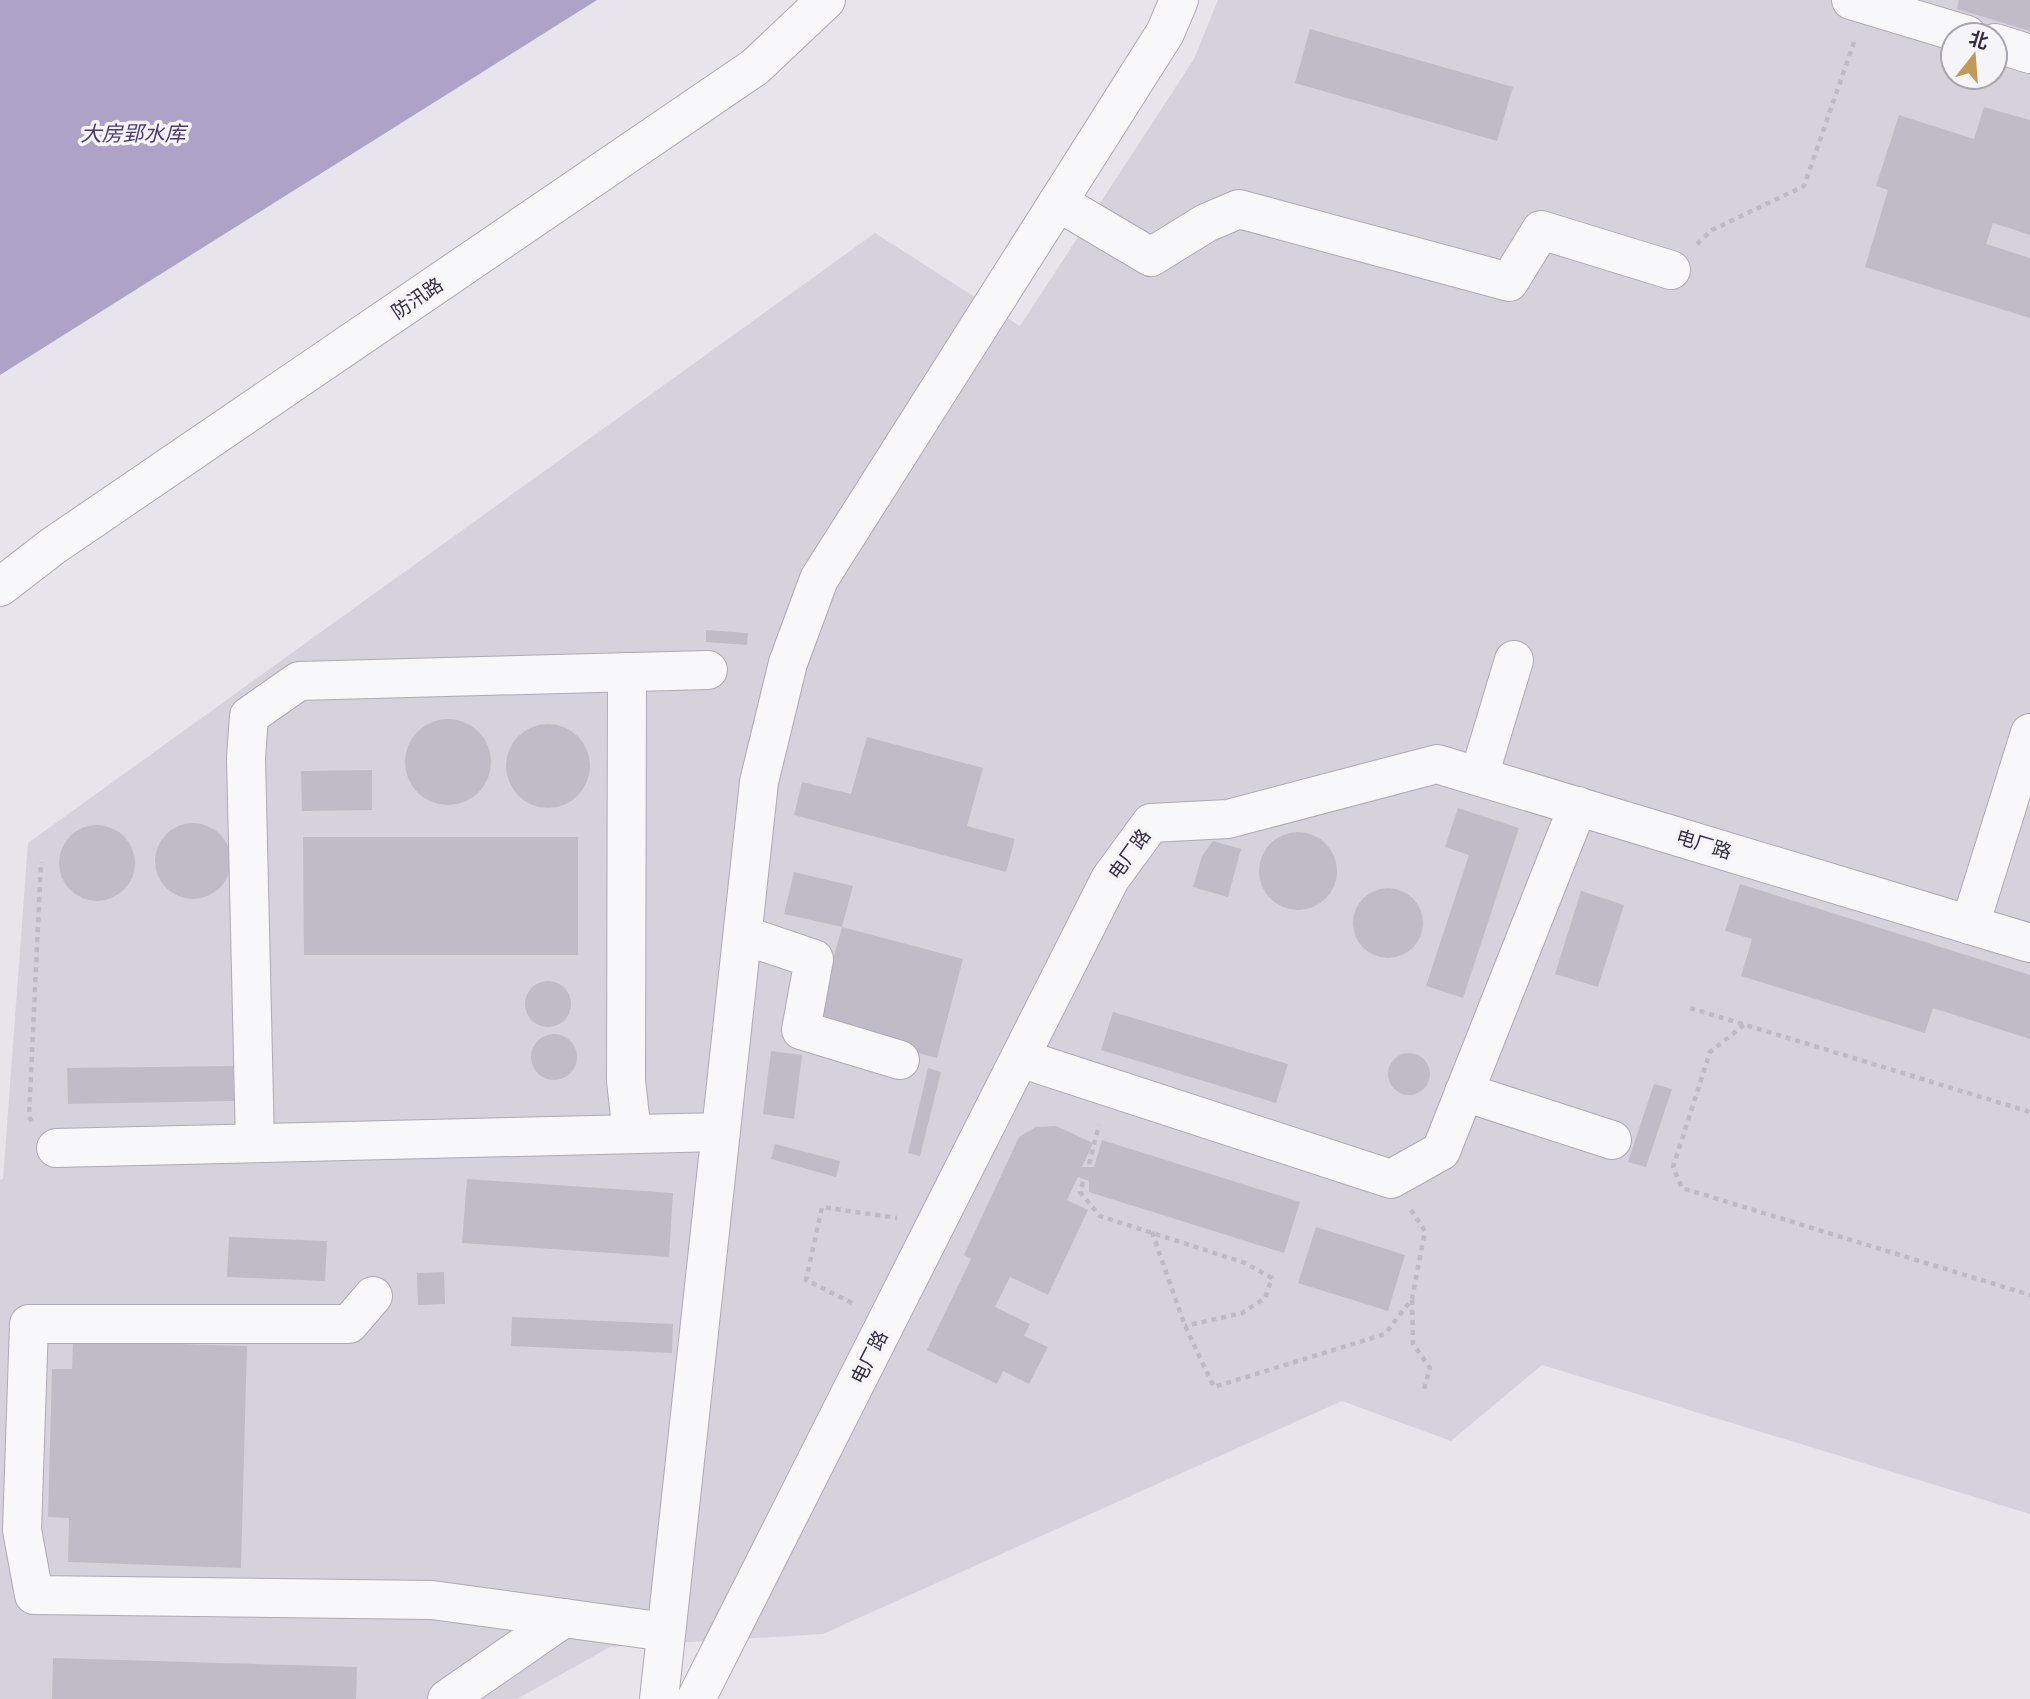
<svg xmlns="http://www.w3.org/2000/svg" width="2030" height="1699" viewBox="0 0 2030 1699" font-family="'Alegreya Sans','Noto Sans SC',sans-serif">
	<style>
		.built { fill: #d6d2dc; fill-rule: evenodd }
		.water { fill: #aea3c6 }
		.building { fill: #c0bcc7 }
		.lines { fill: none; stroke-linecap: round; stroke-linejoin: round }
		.minor-casing { stroke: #aea9b5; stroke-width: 40 }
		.path { stroke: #bebac2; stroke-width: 4.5; stroke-dasharray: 5 5; stroke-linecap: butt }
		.minor { stroke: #f8f7f9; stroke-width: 38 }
		.labels { text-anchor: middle; stroke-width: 7; stroke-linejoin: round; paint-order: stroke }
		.street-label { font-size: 19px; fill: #362d41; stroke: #f5f4f8 }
		.water-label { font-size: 21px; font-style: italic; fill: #4d3b71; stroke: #f5f4f8 }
	</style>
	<rect width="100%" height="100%" fill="#e7e4eb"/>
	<!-- built -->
	<path class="built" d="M1218 0H2030V1514L1542 1365 1451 1441 1342 1401 823 1634 610 1647 517 1699H0V1180L3 1179 28 843 875 233 1020 326 1194 59ZM1953 35H1995V77H1953Z"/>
	<!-- water -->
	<path class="water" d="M0 0H597L0 375Z"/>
	<!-- building -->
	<g class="building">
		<path d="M1959 0H2030V31L1957 9Z"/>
		<path d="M1310 29 1513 87 1497 141 1295 83Z"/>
		<path d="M1984 107 2030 120V235L1993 223 1986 244 2030 258V318L1865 267 1888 190 1876 186 1899 115 1974 139Z"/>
		<path d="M706 630 748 633 747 645 706 642Z"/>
		<circle cx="448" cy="762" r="43"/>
		<circle cx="548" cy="766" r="42"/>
		<path d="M867 737 983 768 967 826 1015 839 1006 872 794 815 802 782 851 794Z"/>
		<path d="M372 770V810L302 811 301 771Z"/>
		<path d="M1458 808 1519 828 1463 998 1426 986 1469 855 1445 847Z"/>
		<circle cx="193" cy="861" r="38"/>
		<circle cx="97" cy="863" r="38"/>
		<circle cx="1298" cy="871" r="39"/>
		<path d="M303 837H578V955H304Z"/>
		<path d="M1213 841 1241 849 1228 897 1193 887 1202 856Z"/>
		<path d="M794 872 853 886 842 927 963 959 937 1058 815 1026 842 927 784 914Z"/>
		<path d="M1740 884 2030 975V1039L1933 1008 1925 1033 1741 976 1752 939 1725 931Z"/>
		<circle cx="1388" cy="923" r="35"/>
		<path d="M1581 891 1624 905 1598 987 1555 974Z"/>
		<circle cx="548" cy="1004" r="23"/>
		<path d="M1113 1012 1288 1064 1276 1103 1101 1050Z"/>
		<circle cx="554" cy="1057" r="23"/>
		<path d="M771 1051 802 1055 794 1119 763 1114Z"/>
		<circle cx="1409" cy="1074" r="21"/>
		<path d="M233 1066 234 1101 68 1104 67 1068Z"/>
		<path d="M928 1068 941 1072 920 1156 908 1153Z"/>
		<path d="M1654 1084 1672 1089 1646 1167 1628 1162Z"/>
		<path d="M1056 1126 1093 1143 1082 1167H1094L1102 1140 1300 1202 1284 1253 1089 1192V1181L1078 1177 1067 1200 1088 1210 1048 1295 1010 1277 995 1307 1030 1324 1024 1336 1048 1347 1029 1384 1003 1371 997 1384 927 1350 971 1259 964 1255 1019 1137 1036 1127Z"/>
		<path d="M775 1144 840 1161 836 1177 771 1159Z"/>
		<path d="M467 1179 673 1193 669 1257 462 1243Z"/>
		<path d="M1316 1227 1405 1255 1388 1311 1298 1283Z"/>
		<path d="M229 1237 327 1241 325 1281 227 1277Z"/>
		<path d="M444 1272 445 1304 418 1305 417 1273Z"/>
		<path d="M512 1317 673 1324 672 1353 511 1346Z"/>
		<path d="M73 1341 247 1346 241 1568 68 1562 69 1518 48 1517 52 1369H72Z"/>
		<path d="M53 1658 357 1667 356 1699H52Z"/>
	</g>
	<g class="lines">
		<defs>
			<g id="minor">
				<path d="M1851 0 1967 35"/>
				<path d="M1995 43 2030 54"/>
				<path d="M1058 202 1151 257 1206 223 1239 209 1509 282 1541 230 1671 270"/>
				<path d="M0 587 53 546 755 67 826 0"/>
				<path d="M627 672 626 1081 632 1134"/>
				<path d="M1479 776 1514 660"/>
				<path d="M1970 925 2030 733"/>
				<path d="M743 935 814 959 801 1030 900 1060"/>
				<path d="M1020 1058 1391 1179 1441 1151 1578 806"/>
				<path d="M1464 1092 1612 1140"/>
				<path d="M255 1143 246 758 249 716 299 681 708 670"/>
				<path d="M56 1148 721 1132"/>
				<path d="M373 1296 349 1324H29L22 1530 34 1595 432 1600 666 1632"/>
				<path d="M447 1699 564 1618"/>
				<path d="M659 1699 759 782 788 663 819 579 1165 33 1179 0"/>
				<path d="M696 1699 1110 879 1151 823 1228 819 1437 764 2030 943"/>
			</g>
		</defs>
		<!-- minor casing -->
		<use href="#minor" class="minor-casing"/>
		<!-- path -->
		<g class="path">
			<path d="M1697 244 1712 230 1804 186 1854 42"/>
			<path d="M1690 1008 2030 1112"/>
			<path d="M1744 1025 1710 1052 1673 1167 1682 1188 2030 1295"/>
			<path d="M32 1121 29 1117 41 862"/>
			<path d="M1089 1164 1099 1125"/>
			<path d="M1083 1182 1080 1192 1100 1216 1245 1263 1272 1278 1265 1298 1242 1313 1185 1326"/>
			<path d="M1152 1232 1185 1326 1214 1387 1385 1334 1412 1299 1425 1231 1411 1210"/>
			<path d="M1412 1300 1413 1344 1430 1368 1424 1389"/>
			<path d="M852 1303 806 1280 822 1207 897 1218"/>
		</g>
		<!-- minor -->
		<use href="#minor" class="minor"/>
	</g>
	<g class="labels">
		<!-- street labels -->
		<g class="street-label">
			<text transform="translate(417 298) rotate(-34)" y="7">防汛路</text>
			<text transform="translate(1704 844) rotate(17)" y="7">电厂路</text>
			<text transform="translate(1129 854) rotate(-54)" y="7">电厂路</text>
			<text transform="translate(869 1357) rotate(-63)" y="7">电厂路</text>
		</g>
		<!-- water labels -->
		<g class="water-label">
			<text x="133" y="141">大房郢水库</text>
		</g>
	</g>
	<!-- north arrow -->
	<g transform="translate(1974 56) rotate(17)"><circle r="33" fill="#f5f4f8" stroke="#a9a4af" stroke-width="2"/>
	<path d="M0-5L12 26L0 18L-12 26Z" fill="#c19a57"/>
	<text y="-10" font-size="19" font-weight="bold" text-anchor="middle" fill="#362d41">北</text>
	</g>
</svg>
